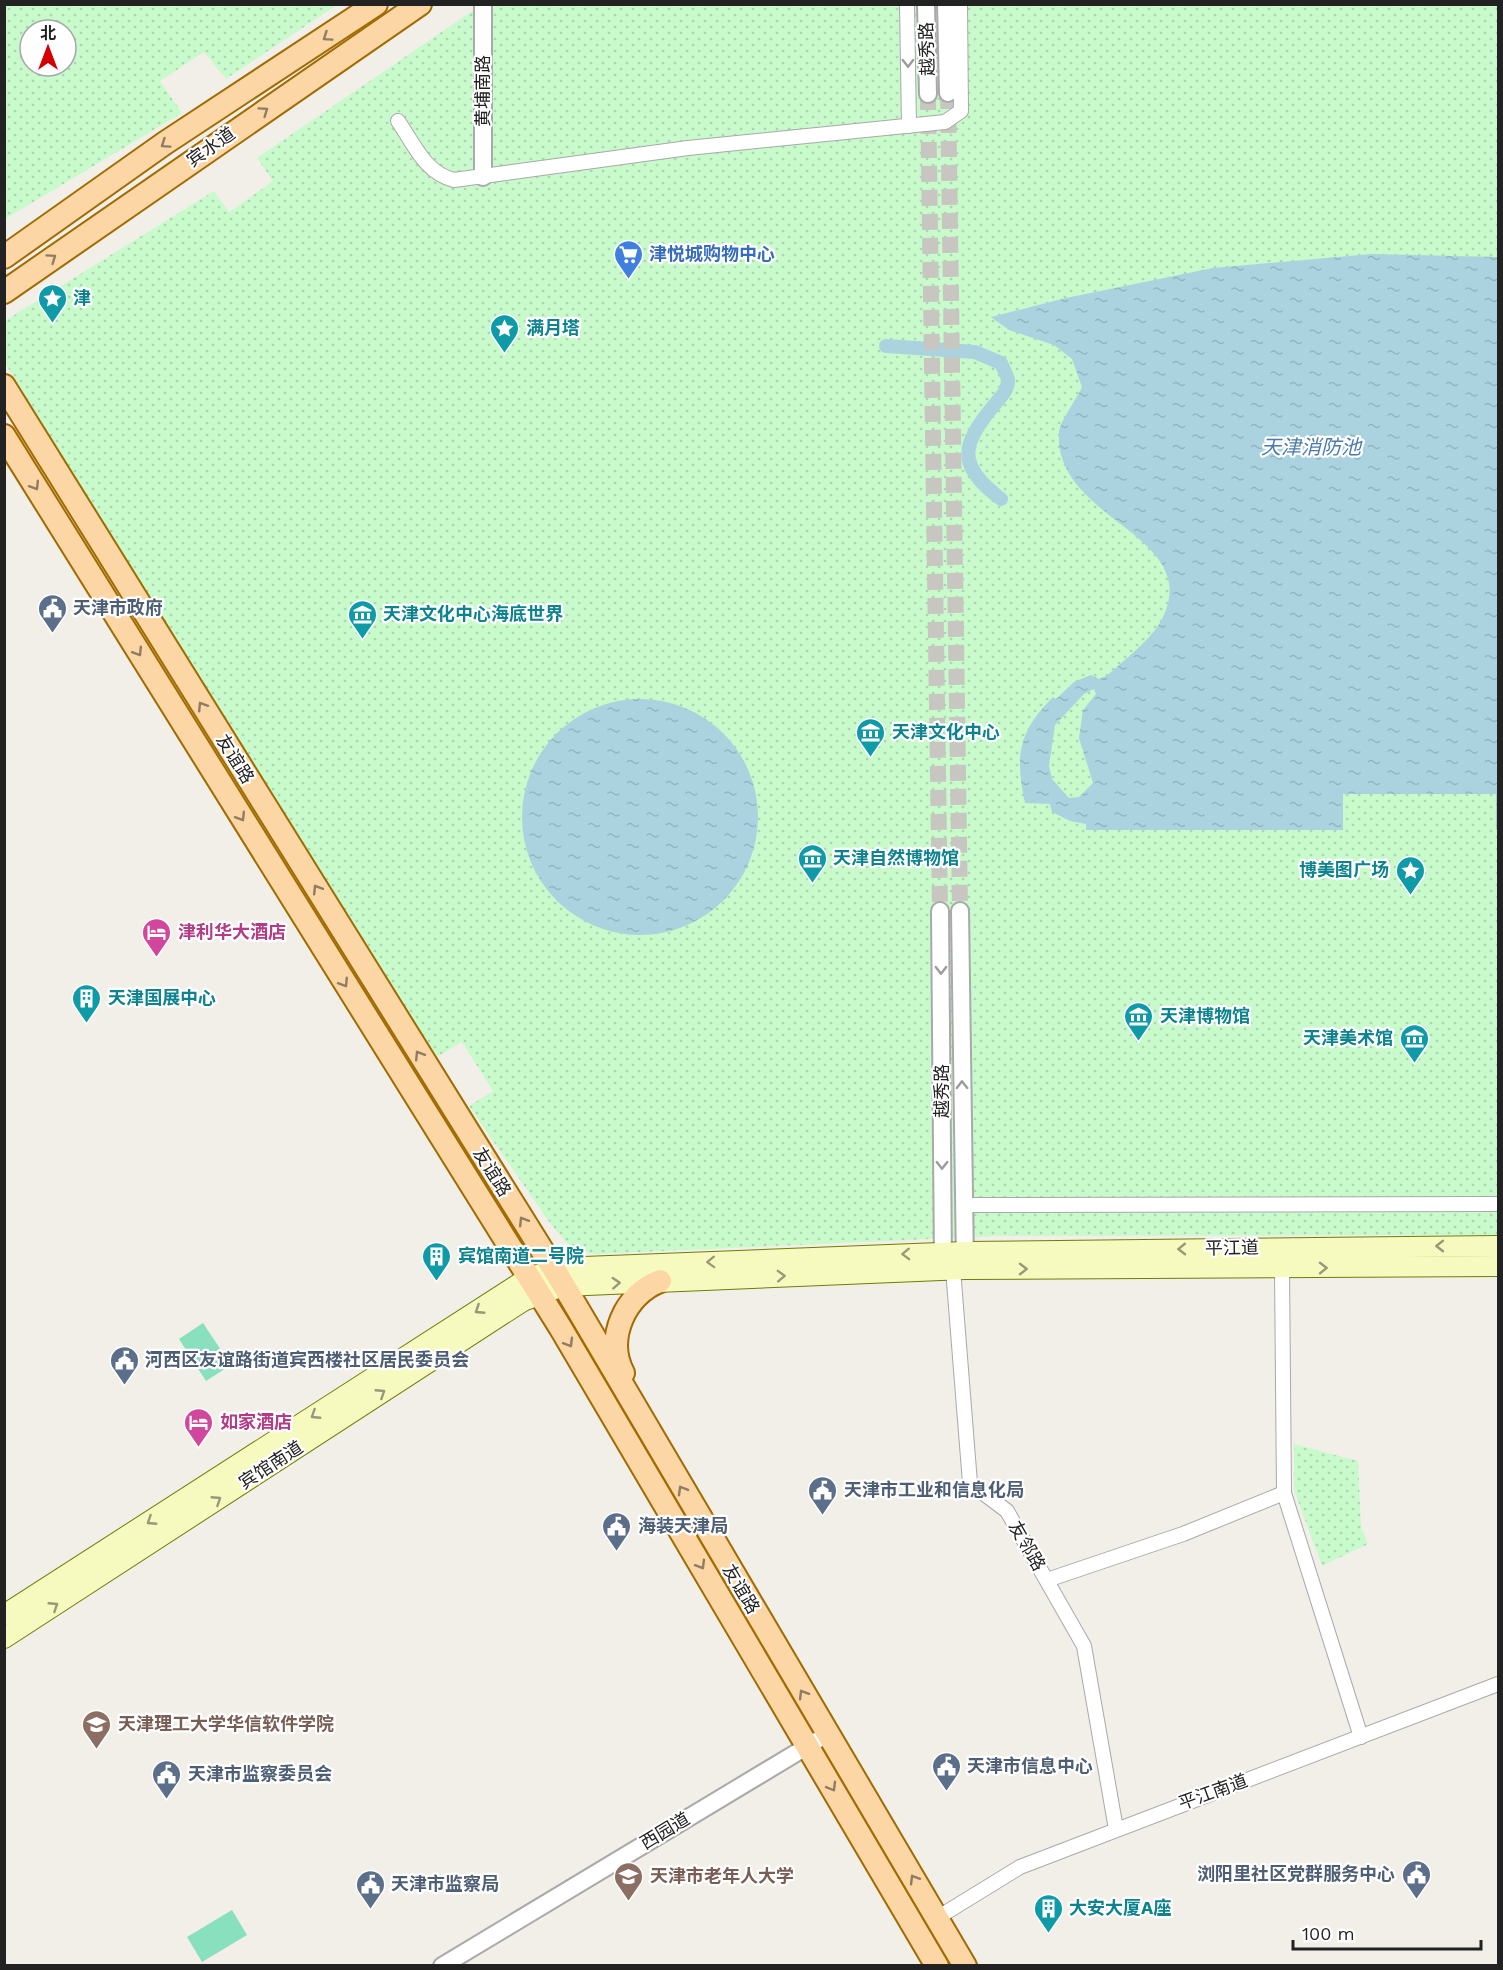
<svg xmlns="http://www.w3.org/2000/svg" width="1503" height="1970" viewBox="0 0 1503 1970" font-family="'Work Sans','Noto Sans SC',sans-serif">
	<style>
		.park { fill: url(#park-dots); fill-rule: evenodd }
		.pitch { fill: #88e0be }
		.water { fill: url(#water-ripples); fill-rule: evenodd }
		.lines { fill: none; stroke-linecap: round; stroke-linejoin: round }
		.canal { stroke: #aad3df; stroke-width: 14 }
		.tertiary-tunnel { stroke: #c8c6c1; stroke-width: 16; stroke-dasharray: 16 8; stroke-linecap: butt }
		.minor-casing { stroke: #a9a9a9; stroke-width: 16 }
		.tertiary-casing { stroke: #a9a9a9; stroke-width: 20 }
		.secondary-casing { stroke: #707d05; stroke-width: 22 }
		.primary-casing { stroke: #a06b00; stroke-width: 26 }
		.minor { stroke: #fff; stroke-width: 14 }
		.tertiary { stroke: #fff; stroke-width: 16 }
		.secondary { stroke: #f7fabf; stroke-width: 20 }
		.primary { stroke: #fcd6a4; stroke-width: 22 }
		.oneway { stroke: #8f7c63 }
		.oneway2 { stroke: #9c9c9c }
		.oneway3 { stroke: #979978 }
		.labels { text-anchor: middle; stroke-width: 4.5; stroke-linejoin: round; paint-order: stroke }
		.street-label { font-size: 18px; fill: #222; stroke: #fff }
		.shop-label { font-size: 18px; font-weight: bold; fill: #366cbe; stroke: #fff; text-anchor: start }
		.culture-label { font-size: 18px; font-weight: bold; fill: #0d838f; stroke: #fff; text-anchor: start }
		.service-label { font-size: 18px; font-weight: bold; fill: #4e5e75; stroke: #fff; text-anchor: start }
		.hotel-label { font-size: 18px; font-weight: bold; fill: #b23c85; stroke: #fff; text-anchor: start }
		.education-label { font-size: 18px; font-weight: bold; fill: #785e54; stroke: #fff; text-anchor: start }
		.water-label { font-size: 20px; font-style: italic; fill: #4a7aab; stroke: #fff }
	</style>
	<defs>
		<pattern id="park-dots" width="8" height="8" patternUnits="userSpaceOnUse" patternTransform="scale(1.5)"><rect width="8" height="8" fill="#c8facc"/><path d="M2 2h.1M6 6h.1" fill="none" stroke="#acd6af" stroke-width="1.8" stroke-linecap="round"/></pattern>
		<pattern id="water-ripples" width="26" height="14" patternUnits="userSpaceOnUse" patternTransform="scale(1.5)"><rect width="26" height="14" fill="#aad3df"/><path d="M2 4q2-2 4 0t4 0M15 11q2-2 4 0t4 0" fill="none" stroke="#92b5bf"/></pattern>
	</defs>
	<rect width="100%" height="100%" fill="#f2efe9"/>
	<!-- park -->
	<g class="park">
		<path d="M5 4H337V5L226 79 204 52 160 81 182 113 5 219ZM30 30H66V66H30Z"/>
		<path d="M533 4 1498 5V1235L998 1236 594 1254 572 1249 550 1223 469 1106 493 1091 462 1042 437 1057 359 947 5 363 6 320 214 191 229 212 273 181 257 158 481 5H527L529 7Z"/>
		<path d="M1294 1444 1358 1461 1361 1527 1368 1544 1322 1566 1294 1490Z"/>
	</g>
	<!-- pitch -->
	<g class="pitch">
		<path d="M203 1323 231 1365 206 1381 179 1339Z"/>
		<path d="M232 1910 247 1935 202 1962 187 1937Z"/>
	</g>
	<!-- water -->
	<g class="water">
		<path d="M1372 254 1498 257V830H1496V794H1343V830H1086V824L1070 821 1052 812 1050 804 1025 803C1015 756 1018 732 1053 697L1056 699 1074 682 1091 675 1099 679 1108 675C1124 660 1153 638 1162 619 1205 534 1053 521 1059 432 1060 422 1077 398 1082 387L1072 359 1054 345 1009 330 991 317 1066 298 1213 268ZM1094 689 1096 694 1083 710 1079 738 1093 783 1079 797 1069 798 1052 779 1049 766 1055 725 1084 694Z"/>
		<circle cx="640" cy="817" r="118"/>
	</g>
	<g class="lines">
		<!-- canal -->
		<path class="canal" d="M886 346 975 352 1001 363C1003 368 1007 375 1008 380 1008 390 1001 397 995 404 961 445 956 465 1001 499"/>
		<!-- tertiary-tunnel -->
		<g class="tertiary-tunnel">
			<path d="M948 93 960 911"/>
			<path d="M928 94 940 911"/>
		</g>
		<defs>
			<g id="minor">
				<path d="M907 4 909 126"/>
				<path d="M398 121C414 144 425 173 454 180L688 148 945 122 961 111 960 4"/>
				<path d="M964 1205 1498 1204"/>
				<path d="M953 1269 970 1483 1007 1511 1084 1646 1116 1829"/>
				<path d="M1282 1269 1284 1493 1361 1737"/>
				<path d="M1047 1580 1183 1534 1284 1493"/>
				<path d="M937 1918 1020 1867 1498 1684"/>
			</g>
			<g id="tertiary">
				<path d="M926 4 928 94"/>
				<path d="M946 4 948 93"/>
				<path d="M483 177V4"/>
				<path d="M940 911 943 1264"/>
				<path d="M960 911 965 1265"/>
				<path d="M442 1966 816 1741"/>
			</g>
			<g id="secondary">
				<path d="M4 1615 528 1278 554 1270 584 1267 965 1252 1498 1246"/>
				<path d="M4 1638 523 1301 563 1286 965 1269 1498 1266"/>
			</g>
			<g id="primary">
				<path d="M4 257 165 143 376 4"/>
				<path d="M4 292 420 4"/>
				<path d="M4 386 560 1279 965 1966"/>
				<path d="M4 436 560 1327 937 1966"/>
				<path d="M623 1373C605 1339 625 1294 660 1281"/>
			</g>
		</defs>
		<!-- minor casing -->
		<use href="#minor" class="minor-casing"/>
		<!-- tertiary casing -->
		<use href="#tertiary" class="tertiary-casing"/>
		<!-- secondary casing -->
		<use href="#secondary" class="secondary-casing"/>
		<!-- primary casing -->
		<use href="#primary" class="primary-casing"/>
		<!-- minor -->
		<use href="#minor" class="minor"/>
		<!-- tertiary -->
		<use href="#tertiary" class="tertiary"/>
		<!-- secondary -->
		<use href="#secondary" class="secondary"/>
		<!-- primary -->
		<use href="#primary" class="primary"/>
	</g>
	<!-- one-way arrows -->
	<defs><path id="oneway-chevron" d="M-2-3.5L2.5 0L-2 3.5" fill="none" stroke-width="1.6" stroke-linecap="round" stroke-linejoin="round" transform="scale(1.5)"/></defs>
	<g class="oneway">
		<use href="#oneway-chevron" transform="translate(327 37) rotate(146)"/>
		<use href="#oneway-chevron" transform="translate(264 111) rotate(-35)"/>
		<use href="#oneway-chevron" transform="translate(165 144) rotate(146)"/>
		<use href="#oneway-chevron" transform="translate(52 258) rotate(-35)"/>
		<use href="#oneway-chevron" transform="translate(35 486) rotate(58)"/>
		<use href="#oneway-chevron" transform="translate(138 652) rotate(58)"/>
		<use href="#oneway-chevron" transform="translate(202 706) rotate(-122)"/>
		<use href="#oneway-chevron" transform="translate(241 817) rotate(58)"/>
		<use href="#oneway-chevron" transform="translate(317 889) rotate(-122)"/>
		<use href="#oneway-chevron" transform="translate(344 983) rotate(58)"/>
		<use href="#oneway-chevron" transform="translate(419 1055) rotate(-122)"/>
		<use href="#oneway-chevron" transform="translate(523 1221) rotate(-122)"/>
		<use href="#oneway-chevron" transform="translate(569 1343) rotate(59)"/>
		<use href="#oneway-chevron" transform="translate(682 1490) rotate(-120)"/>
		<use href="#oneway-chevron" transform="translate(701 1565) rotate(59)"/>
		<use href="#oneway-chevron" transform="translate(803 1694) rotate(-121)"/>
		<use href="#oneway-chevron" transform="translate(832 1787) rotate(60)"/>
		<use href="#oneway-chevron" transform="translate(914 1879) rotate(-121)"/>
	</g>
	<g class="oneway2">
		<use href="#oneway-chevron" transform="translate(908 63) rotate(89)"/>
		<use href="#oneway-chevron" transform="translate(941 970) rotate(90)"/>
		<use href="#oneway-chevron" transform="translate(962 1085) rotate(-91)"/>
		<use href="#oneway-chevron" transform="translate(942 1165) rotate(90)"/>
	</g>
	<g class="oneway3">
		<use href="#oneway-chevron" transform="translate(1440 1246) rotate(180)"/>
		<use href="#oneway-chevron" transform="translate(1182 1249) rotate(179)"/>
		<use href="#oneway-chevron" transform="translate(906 1254) rotate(178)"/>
		<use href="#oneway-chevron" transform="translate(711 1262) rotate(178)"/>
		<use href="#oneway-chevron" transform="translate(1323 1268) rotate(-1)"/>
		<use href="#oneway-chevron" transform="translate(1023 1269)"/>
		<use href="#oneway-chevron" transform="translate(781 1276) rotate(-2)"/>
		<use href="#oneway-chevron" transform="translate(616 1283) rotate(-3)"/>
		<use href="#oneway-chevron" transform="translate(479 1310) rotate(147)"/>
		<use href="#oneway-chevron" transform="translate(381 1393) rotate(-33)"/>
		<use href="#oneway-chevron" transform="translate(315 1415) rotate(147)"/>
		<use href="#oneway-chevron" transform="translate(217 1500) rotate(-33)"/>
		<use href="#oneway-chevron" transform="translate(151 1521) rotate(147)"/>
		<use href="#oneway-chevron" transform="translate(54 1606) rotate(-33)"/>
	</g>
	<!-- icons -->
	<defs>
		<symbol id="supermarket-pin" viewBox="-11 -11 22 30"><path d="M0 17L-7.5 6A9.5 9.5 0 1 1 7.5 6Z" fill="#3f7fe0" stroke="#fff"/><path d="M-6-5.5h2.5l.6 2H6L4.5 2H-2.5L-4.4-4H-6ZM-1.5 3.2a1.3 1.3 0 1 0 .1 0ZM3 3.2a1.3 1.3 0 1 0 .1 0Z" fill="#fff"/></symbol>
		<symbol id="sight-pin" viewBox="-11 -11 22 30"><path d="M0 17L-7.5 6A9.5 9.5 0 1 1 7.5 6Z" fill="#0f9aa8" stroke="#fff"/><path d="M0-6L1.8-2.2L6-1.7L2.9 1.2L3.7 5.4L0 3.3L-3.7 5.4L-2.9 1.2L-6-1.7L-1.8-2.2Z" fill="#fff"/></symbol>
		<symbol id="civic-pin" viewBox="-11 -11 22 30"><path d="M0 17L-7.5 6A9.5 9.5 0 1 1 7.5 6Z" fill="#5c6f8a" stroke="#fff"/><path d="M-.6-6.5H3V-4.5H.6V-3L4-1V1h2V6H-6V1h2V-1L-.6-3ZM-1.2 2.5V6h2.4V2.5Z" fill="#fff"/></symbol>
		<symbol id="museum-pin" viewBox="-11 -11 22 30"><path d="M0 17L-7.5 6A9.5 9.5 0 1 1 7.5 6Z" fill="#0f9aa8" stroke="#fff"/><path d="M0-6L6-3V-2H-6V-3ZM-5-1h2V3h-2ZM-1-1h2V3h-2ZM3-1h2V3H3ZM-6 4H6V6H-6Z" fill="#fff"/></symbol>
		<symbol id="hotel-pin" viewBox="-11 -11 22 30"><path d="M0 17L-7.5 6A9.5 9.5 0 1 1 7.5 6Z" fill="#d1479c" stroke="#fff"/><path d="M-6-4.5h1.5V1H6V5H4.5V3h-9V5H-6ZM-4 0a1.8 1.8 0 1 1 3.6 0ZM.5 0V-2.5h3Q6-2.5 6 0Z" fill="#fff"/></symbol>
		<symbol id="building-pin" viewBox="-11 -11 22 30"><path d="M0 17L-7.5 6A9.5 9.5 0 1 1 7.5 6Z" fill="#0f9aa8" stroke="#fff"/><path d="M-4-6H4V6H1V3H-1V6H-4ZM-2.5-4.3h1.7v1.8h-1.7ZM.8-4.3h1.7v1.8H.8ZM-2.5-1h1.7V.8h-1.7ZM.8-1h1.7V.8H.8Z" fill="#fff"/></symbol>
		<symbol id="university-pin" viewBox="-11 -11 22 30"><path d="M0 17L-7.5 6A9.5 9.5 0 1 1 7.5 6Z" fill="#8d6e63" stroke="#fff"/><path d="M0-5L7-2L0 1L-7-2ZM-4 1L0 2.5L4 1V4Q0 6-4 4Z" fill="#fff"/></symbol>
	</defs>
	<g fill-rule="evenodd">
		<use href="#supermarket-pin" x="612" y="238" width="33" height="45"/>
		<use href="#sight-pin" x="36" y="282" width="33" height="45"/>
		<use href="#sight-pin" x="488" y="312" width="33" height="45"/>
		<use href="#civic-pin" x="36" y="592" width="33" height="45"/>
		<use href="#museum-pin" x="346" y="598" width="33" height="45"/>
		<use href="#museum-pin" x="854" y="716" width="33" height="45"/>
		<use href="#museum-pin" x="796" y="842" width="33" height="45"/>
		<use href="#sight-pin" x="1394" y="854" width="33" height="45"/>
		<use href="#hotel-pin" x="140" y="916" width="33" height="45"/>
		<use href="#building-pin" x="70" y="982" width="33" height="45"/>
		<use href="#museum-pin" x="1122" y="1000" width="33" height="45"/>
		<use href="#museum-pin" x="1398" y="1022" width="33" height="45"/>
		<use href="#building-pin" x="420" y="1240" width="33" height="45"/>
		<use href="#civic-pin" x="108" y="1344" width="33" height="45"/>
		<use href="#hotel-pin" x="182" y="1406" width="33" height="45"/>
		<use href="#civic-pin" x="806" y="1474" width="33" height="45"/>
		<use href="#civic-pin" x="600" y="1510" width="33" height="45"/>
		<use href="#university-pin" x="80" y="1708" width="33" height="45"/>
		<use href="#civic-pin" x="930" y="1750" width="33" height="45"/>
		<use href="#civic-pin" x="150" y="1758" width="33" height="45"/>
		<use href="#civic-pin" x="1400" y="1858" width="33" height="45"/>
		<use href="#university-pin" x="612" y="1860" width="33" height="45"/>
		<use href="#civic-pin" x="354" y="1868" width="33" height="45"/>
		<use href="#building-pin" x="1032" y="1892" width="33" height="45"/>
	</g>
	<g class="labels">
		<!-- street labels -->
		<g class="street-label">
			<text transform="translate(927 49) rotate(-92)" y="6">越秀路</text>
			<text transform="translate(483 91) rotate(-90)" y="6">黄埔南路</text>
			<text transform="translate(211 147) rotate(-35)" y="6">宾水道</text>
			<text transform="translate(235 759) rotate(58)" y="6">友谊路</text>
			<text transform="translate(942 1091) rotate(-90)" y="6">越秀路</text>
			<text transform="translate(492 1172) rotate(58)" y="6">友谊路</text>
			<text transform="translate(1232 1248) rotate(-1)" y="6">平江道</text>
			<text transform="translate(271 1465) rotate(-33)" y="6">宾馆南道</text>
			<text transform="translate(1027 1546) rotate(60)" y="6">友邻路</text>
			<text transform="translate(741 1589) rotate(59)" y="6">友谊路</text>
			<text transform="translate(1213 1792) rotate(-20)" y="6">平江南道</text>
			<text transform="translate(665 1831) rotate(-31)" y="6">西园道</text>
		</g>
		<!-- shop labels -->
		<g class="shop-label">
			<text x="649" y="260">津悦城购物中心</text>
		</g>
		<!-- culture labels -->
		<g class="culture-label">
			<text x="73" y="304">津</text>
			<text x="526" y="334">满月塔</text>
			<text x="383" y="620">天津文化中心海底世界</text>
			<text x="892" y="738">天津文化中心</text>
			<text x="833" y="864">天津自然博物馆</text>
			<text x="1389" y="876" text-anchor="end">博美图广场</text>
			<text x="108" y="1004">天津国展中心</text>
			<text x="1160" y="1022">天津博物馆</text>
			<text x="1393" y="1044" text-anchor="end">天津美术馆</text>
			<text x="458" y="1262">宾馆南道二号院</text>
			<text x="1069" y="1914">大安大厦A座</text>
		</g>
		<!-- service labels -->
		<g class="service-label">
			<text x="73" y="614">天津市政府</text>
			<text x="145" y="1366">河西区友谊路街道宾西楼社区居民委员会</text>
			<text x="844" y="1496">天津市工业和信息化局</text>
			<text x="638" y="1532">海装天津局</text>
			<text x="967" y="1772">天津市信息中心</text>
			<text x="188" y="1780">天津市监察委员会</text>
			<text x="1395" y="1880" text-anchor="end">浏阳里社区党群服务中心</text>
			<text x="391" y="1890">天津市监察局</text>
		</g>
		<!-- hotel labels -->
		<g class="hotel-label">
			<text x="178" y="938">津利华大酒店</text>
			<text x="220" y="1428">如家酒店</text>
		</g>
		<!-- education labels -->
		<g class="education-label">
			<text x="118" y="1730">天津理工大学华信软件学院</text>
			<text x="650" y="1882">天津市老年人大学</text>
		</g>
		<!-- water labels -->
		<g class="water-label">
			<text x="1311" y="454">天津消防池</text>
		</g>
	</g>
	<!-- border -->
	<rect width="1503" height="1970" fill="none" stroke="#222222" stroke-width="12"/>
	<!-- north arrow -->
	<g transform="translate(48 48)"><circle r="28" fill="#ffffff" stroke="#a7a7a7" stroke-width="1.5"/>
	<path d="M0-4.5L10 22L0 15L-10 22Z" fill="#d40000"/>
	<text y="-9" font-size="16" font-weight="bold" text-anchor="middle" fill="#222222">北</text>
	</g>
	<!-- scale -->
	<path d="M1293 1940v9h188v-9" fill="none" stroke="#222222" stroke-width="3"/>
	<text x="1302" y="1940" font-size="18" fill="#222222" stroke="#ffffff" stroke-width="4.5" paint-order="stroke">100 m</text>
</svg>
